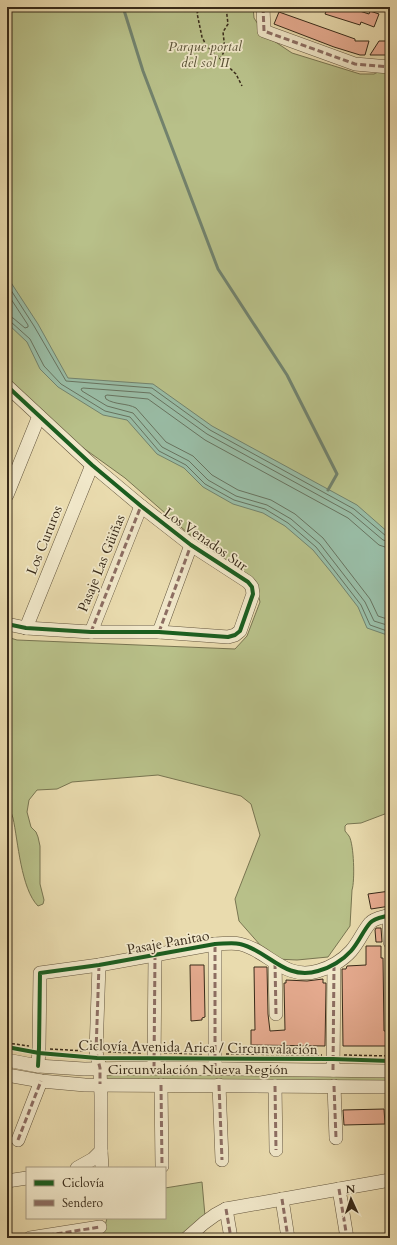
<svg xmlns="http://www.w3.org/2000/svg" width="397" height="1245" viewBox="0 0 397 1245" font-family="Cardo,serif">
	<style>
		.green { fill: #b8c089; stroke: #787551 }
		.water { fill: #99bca5; stroke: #72826d }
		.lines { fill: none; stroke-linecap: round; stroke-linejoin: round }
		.shore { stroke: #68735f; stroke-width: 1 }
		.stream { stroke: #72826d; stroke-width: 3 }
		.building { fill: #e7ac91; stroke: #382a19 }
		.minor-casing { stroke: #64563e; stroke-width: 14 }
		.path { stroke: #382a19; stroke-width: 1.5; stroke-dasharray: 3 2; stroke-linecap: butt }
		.minor { stroke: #f1e8ca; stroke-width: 13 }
		.quiet { stroke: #8d6e63; stroke-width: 3; stroke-dasharray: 6 3; stroke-linecap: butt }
		.cycleway-casing { stroke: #f1e8ca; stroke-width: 6 }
		.cycleway { stroke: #1b5e20; stroke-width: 4 }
		.labels { text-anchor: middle; stroke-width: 3.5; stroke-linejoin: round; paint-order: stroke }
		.park-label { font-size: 14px; font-style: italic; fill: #585035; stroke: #f1e8ca }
		.street-label { font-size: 14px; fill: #382a19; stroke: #f1e8ca }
	</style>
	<rect width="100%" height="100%" fill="#e9dbae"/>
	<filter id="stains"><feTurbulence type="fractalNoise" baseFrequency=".005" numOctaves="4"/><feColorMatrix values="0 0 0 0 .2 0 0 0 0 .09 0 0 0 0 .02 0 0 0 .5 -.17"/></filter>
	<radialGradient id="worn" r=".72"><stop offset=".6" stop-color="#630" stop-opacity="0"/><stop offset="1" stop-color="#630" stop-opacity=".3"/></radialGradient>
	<!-- green -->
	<g class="green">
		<path d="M7 7H253L254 18 265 35 292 53 360 74H374L390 66V812L361 823 347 824 345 826V831C346 833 348 834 349 836 354 844 355 881 352 890L350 926 328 957 297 960 276 959 261 946 239 921 235 899 260 835 251 804 241 796 158 775 72 782 57 789 37 790 29 800 27 812 31 827 36 832 38 837 40 846V884L44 900 43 904 38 906C21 889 18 841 13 818L11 812 7 809V637L17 640 235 649 247 636 260 602 255 580 189 534 125 478 75 442 7 380Z"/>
		<path d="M106 1073 390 1076V1083L109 1079 105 1078Z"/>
		<path d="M202 1182 205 1216 177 1238H102L107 1218H165V1188Z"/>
	</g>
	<!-- water -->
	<path class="water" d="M7 273 8 278 38 324 68 378 153 384 212 426 357 505 390 534V636L367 628 358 607 331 572 313 550 285 526 263 513 233 504 203 487 184 468 157 454 127 420 103 415 58 387 40 369 27 342 8 324Z"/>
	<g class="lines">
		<!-- shore -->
		<g class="shore">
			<path d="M7 284 34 326 66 381 152 388 210 430 354 509 386 536 390 537"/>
			<path d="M7 293 28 325V327L25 328 13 318 7 316"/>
			<path d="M7 321 11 322 30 339 44 366 61 384 105 411 130 417 159 451 186 465 205 484 234 500 265 509 288 523 316 547 334 570 361 605 370 625 390 632"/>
			<path d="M390 542 383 540 351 513 207 434 150 393 83 388 81 389 82 391 107 406 133 413 162 447 189 461 208 480 236 496 267 505 291 519 320 544 365 602 374 621 390 626"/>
			<path d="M390 548 385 547 379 545 348 518 205 440 148 399 107 395 105 396 106 399C115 405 127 403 136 408L166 442 193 456 212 475 238 490 271 500 295 514 323 538 370 599 378 616 390 620"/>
		</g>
		<!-- stream -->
		<path class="stream" d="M123 7 143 71 218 269 287 375 337 474 328 490"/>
	</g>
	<!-- building -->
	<g class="building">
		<path d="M328 7H347L369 14 370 11 379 14 374 27 361 22 360 25 325 14Z"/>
		<path d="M279 12 355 39V41H369L365 55H360L334 47 274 24Z"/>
		<path d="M379 41H387V55H370Z"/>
		<path d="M390 891V906L371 909 368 894Z"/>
		<path d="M376 928H381L382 942H376L375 930Z"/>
		<path d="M366 946H381V958H383L384 1031H390V1046H343L342 969H346L347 966 366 965Z"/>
		<path d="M190 965H204L205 1017 202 1018V1020L191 1021Z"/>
		<path d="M254 967H267L268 1014 270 1031 285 1030 284 983H286V980L307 981 323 979V983H326V988L325 1046 251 1045V1030H255Z"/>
		<path d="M384 1109 385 1124 344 1125 343 1110Z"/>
	</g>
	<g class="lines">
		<defs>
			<g id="minor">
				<path d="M263 7 264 31 355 64 389 67 390 66"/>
				<path d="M7 386 92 465 141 506 191 545 248 582 252 587 253 594 240 631 235 635 228 637 159 632H91L26 628 7 624"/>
				<path d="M7 495 39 416"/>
				<path d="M26 628 92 465"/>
				<path d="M91 632 141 506"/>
				<path d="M159 632 191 545"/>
				<path d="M389 915 390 942"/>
				<path d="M275 963 276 1014"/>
				<path d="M7 1060 38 1066 84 1069 154 1068 390 1071"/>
				<path d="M38 1066 39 1048 40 973 99 965 215 944C223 944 232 942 240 944 268 950 284 981 318 971 330 968 343 960 351 951 359 942 363 931 370 923 374 918 384 917 390 915"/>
				<path d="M154 1068 155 955"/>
				<path d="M215 1069V944"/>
				<path d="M333 1070 334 965"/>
				<path d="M7 1075 41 1081 85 1085 390 1087"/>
				<path d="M161 1085 162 1166"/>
				<path d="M219 1085 222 1160"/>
				<path d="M275 1086 276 1150"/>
				<path d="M334 1086 336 1138"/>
				<path d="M18 1140 41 1081"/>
				<path d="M101 1151 102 1168"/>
				<path d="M77 1168 93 1159 101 1151V1096L100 1068 96 1052 99 965"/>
				<path d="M7 1181 27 1178"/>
				<path d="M339 1189 347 1238"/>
				<path d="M282 1199 288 1238"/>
				<path d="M226 1209 231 1238"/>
				<path d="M30 1238 100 1227"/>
				<path d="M187 1238 204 1223 215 1215 226 1209 390 1180"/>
			</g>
		</defs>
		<!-- minor casing -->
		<use href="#minor" class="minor-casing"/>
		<!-- path -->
		<g class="path">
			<path d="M202 7 197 13 202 37 206 45 236 74 242 86"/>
			<path d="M220 59 225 50 223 32 228 24 226 7"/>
			<path d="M7 1043 29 1046"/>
			<path d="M50 1049 85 1051"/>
			<path d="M108 1052 142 1053"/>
			<path d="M164 1053 204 1054"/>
			<path d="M226 1054 322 1055"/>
			<path d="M344 1055 390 1056"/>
		</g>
		<!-- minor -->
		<use href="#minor" class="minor"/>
		<!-- quiet -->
		<g class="quiet">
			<path d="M263 7 264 31 355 64 389 67 390 66"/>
			<path d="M91 632 141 506"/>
			<path d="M159 632 191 545"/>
			<path d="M389 915 390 942"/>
			<path d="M275 963 276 1014"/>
			<path d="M99 965 96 1052 100 1068V1084"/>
			<path d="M154 1068 155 955"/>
			<path d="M215 1069V944"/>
			<path d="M333 1070 334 965"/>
			<path d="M161 1085 162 1166"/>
			<path d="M219 1085 222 1160"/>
			<path d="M275 1086 276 1150"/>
			<path d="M334 1086 336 1138"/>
			<path d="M18 1140 41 1081"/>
			<path d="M339 1189 347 1238"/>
			<path d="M282 1199 288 1238"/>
			<path d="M226 1209 231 1238"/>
			<path d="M30 1238 100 1227"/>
		</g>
		<defs>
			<g id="cycleway">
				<path d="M7 386 92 465 141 506 191 545 248 582 252 587 253 594 240 631 235 635 228 637 159 632H91L26 628 7 624"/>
				<path d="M7 1047 39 1053 97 1058 333 1059 390 1061"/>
				<path d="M38 1066 39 1048 40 973 99 965 215 944C223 944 232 942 240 944 268 950 284 981 318 971 330 968 343 960 351 951 359 942 363 931 370 923 374 918 384 917 390 915"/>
			</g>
		</defs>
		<!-- cycleway casing -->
		<use href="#cycleway" class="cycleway-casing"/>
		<!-- cycleway -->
		<use href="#cycleway" class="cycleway"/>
	</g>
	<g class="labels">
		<!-- park labels -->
		<g class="park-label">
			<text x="205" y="51">Parque portal<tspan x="205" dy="16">del sol II</tspan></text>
		</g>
		<!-- street labels -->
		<g class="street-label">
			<text transform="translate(206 539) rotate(35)" y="5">Los Venados Sur</text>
			<text transform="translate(44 540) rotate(-68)" y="5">Los Cururos</text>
			<text transform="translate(101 563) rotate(-68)" y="5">Pasaje Las Güiñas</text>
			<text transform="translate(168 942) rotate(-10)" y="5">Pasaje Panitao</text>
			<text transform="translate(198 1047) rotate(1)" y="5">Ciclovía Avenida Arica / Circunvalación</text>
			<text x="198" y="1074">Circunvalación Nueva Región</text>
		</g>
	</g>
	<!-- margin -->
	<rect width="397" height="1245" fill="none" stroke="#e9dbae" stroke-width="24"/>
	<rect x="8" y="8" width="381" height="1229" fill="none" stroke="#382a19" stroke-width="2"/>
	<rect x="12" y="12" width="373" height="1221" fill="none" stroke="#382a19"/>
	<!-- legend -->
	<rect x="26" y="1167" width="140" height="52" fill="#f1e8ca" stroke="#a79c83"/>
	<rect x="34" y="1180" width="20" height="6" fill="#1b5e20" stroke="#a79c83"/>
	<text x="62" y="1187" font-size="12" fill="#382a19">Ciclovía</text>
	<rect x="34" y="1200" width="20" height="6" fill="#8d6e63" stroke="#a79c83"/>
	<text x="62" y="1207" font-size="12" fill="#382a19">Sendero</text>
	<!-- north arrow -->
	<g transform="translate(351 1199) rotate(357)" stroke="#f1e8ca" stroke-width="3" paint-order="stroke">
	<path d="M0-3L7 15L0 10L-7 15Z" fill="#382a19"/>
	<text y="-6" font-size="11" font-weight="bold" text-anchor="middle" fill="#382a19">N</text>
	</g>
	<rect width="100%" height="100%" filter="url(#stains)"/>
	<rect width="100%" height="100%" fill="url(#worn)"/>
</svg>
